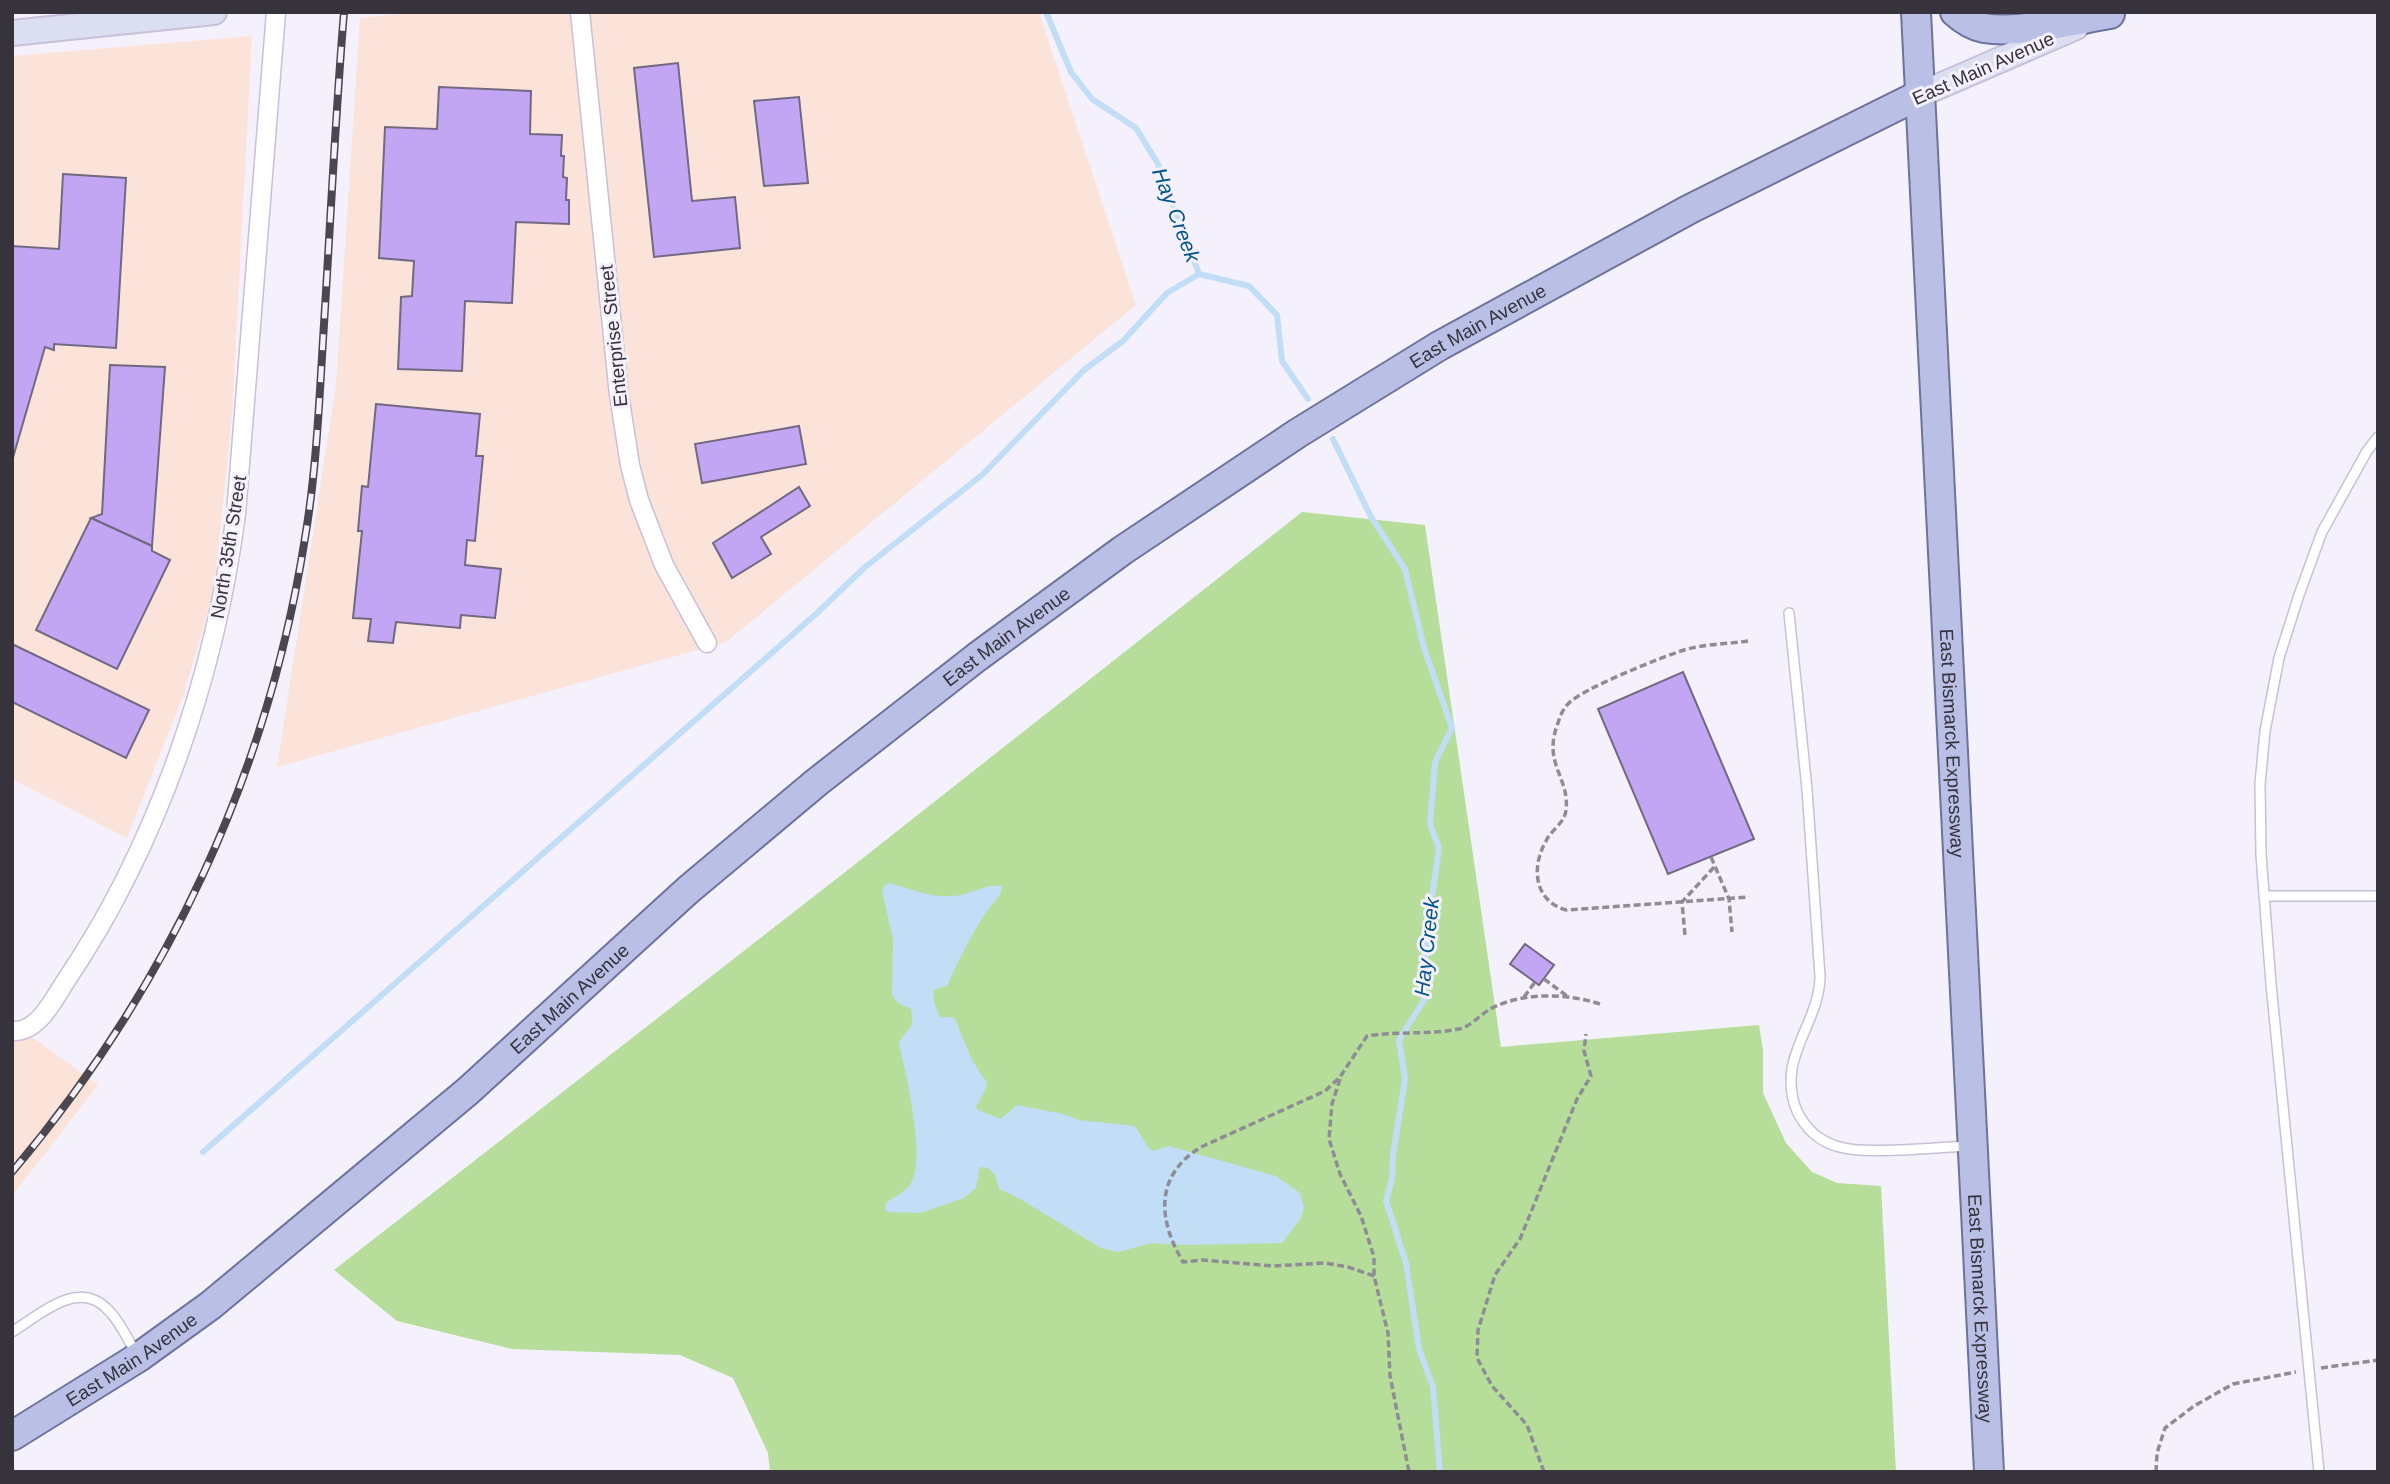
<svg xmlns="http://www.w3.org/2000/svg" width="2390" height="1484" viewBox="0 0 2390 1484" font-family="Helvetica,sans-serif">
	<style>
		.industrial { fill: #fbe3d9 }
		.green { fill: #b6de9a }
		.water { fill: #c2ddf6 }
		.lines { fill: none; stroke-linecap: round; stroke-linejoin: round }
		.stream { stroke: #c2ddf6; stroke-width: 6 }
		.building { fill: #c2a6f4; stroke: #716981; stroke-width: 2 }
		.lane-casing { stroke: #c8bfda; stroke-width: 12 }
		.street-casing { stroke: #c8bfda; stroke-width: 21 }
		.secondary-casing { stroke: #c8bfda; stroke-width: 28 }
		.primary-casing { stroke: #6d729e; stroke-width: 32 }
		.path { stroke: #8f8c96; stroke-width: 3.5; stroke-dasharray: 7 3.5; stroke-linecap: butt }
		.lane { stroke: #fff; stroke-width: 9 }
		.street { stroke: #fff; stroke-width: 18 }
		.secondary { stroke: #dcdff2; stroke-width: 24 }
		.primary { stroke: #b9bfe5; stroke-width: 28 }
		.rail-casing { stroke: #4a4751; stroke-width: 8 }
		.rail { stroke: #f4f1fc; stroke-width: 5; stroke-dasharray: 16; stroke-linecap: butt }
		.labels { text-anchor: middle; stroke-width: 6; stroke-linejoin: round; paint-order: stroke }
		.street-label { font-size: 19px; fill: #36333d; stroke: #f4f1fc }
		.water-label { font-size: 21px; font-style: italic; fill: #00548c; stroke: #f4f1fc }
	</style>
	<rect width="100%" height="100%" fill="#f4f1fc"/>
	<!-- industrial -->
	<g class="industrial">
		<path d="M415 12H1039L1136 305 726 642 277 767 336 384 360 18Z"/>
		<path d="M252 36 232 415 214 592 183 696 127 838 12 779V56Z"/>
		<path d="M12 1022 98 1085 12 1196Z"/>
	</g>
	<!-- green -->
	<path class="green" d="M1302 512 1425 525 1501 1047 1759 1025 1763 1050V1093L1786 1143 1812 1172 1837 1183 1881 1186 1896 1472H770L768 1453 733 1378 680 1355 512 1349 397 1321 334 1270 844 873Z"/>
	<!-- water -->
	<path class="water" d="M889 883C912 889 930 898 954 896 969 895 988 883 1002 886 1002 896 993 902 988 910 971 934 959 960 947 986L935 989 933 992 935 1005 940 1017H952L955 1019 972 1060 987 1083 986 1088 976 1107 978 1110 1001 1119 1017 1105 1063 1114 1079 1120 1134 1126C1142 1134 1145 1146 1152 1151L1169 1146 1276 1176 1300 1193 1304 1207 1301 1218 1282 1243 1186 1245 1151 1243 1118 1252 1101 1248 1020 1199 999 1189 995 1175 988 1168 980 1167 976 1188 964 1198 920 1213 888 1212 885 1209 886 1203C894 1197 906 1192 911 1183 926 1157 906 1074 899 1044 906 1025 915 1036 911 1009L898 1003 892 995 893 940 882 890 884 886Z"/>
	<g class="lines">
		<!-- stream -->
		<g class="stream">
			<path d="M1046 12 1071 72 1092 99 1136 128 1158 164 1199 274 1249 286 1277 315 1282 361 1308 399"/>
			<path d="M1333 439 1370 515 1405 569 1424 648 1452 728 1435 762 1430 824 1439 848 1427 932 1424 1000 1399 1040 1405 1079 1393 1155 1392 1179 1386 1201 1406 1263 1419 1349 1433 1387 1440 1472"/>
			<path d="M203 1152 816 614 865 567 982 475 1084 370 1123 341 1167 293 1199 274"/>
		</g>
	</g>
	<!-- building -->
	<g class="building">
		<path d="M678 63 692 201 735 197 740 248 654 257 634 68Z"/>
		<path d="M439 87 531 91 530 134 562 135 561 156H564L563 177 567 178 566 200H569V224L516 222 512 303 465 301 462 371 398 369 401 297 412 296 414 261 379 258 385 127 437 129Z"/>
		<path d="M799 97 808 183 764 186 754 101Z"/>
		<path d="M63 174 126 178 116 348 54 344V350L45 347 12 461V246L59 249Z"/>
		<path d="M110 365 165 367 152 546 91 518 102 514Z"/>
		<path d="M376 404 480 414 476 456H483L475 541 467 540 465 565 501 569 495 618 461 615 460 628 396 622 393 643 368 641 371 619 353 618 362 531H358L362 486 368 487Z"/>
		<path d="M799 426 806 464 702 483 695 444Z"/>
		<path d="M799 487 810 506 761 537 771 554 732 578 713 543Z"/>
		<path d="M91 518 152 546V551L170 560 117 669 36 630Z"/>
		<path d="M12 644 149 710 126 758 12 702Z"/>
		<path d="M1683 672 1754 839 1668 874 1598 709Z"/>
		<path d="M1525 944 1554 965 1539 985 1510 964Z"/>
	</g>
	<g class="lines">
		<defs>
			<g id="lane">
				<path d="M1789 613 1807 789 1820 976C1820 1009 1798 1037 1792 1068 1790 1083 1791 1098 1797 1111 1818 1155 1859 1151 1900 1150 1924 1149 1947 1147 1971 1146"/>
				<path d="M2264 896H2378"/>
				<path d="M12 1332C38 1316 76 1280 105 1307 118 1318 127 1338 136 1353"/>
				<path d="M2319 1472 2271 984 2261 855 2260 784 2265 731 2279 658 2299 595 2322 532 2367 451 2378 437"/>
			</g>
			<g id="street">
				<path d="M580 12 619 395 630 465 639 500 664 565 707 643"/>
				<path d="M12 1031C39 1033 54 998 67 979 158 844 215 675 236 514L276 12"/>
			</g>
			<g id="secondary">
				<path d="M12 33 214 12"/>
				<path d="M1919 95 2076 27"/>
			</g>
			<g id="primary">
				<path id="s1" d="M1916 12 1989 1472"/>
				<path d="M1955 12C1964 20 1973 26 1984 28 2020 34 2074 20 2110 14"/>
				<path id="s2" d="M12 1436 139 1357 211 1305 468 1091 688 890 817 782 977 657 1123 550 1298 433 1439 346 1690 209 1919 95"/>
			</g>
		</defs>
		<!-- lane casing -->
		<use href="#lane" class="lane-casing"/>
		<!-- street casing -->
		<use href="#street" class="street-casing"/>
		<!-- secondary casing -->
		<use href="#secondary" class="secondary-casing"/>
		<!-- primary casing -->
		<use href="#primary" class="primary-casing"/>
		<!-- path -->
		<g class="path">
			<path d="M1748 641C1727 644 1704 644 1684 650 1662 657 1581 689 1568 704 1563 709 1560 716 1558 723 1542 764 1570 777 1566 810 1565 823 1551 830 1546 841 1531 867 1534 901 1566 910L1749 897"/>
			<path d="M1711 857 1729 899 1732 932"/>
			<path d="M1685 935 1682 902 1715 866"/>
			<path d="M1544 979 1567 996"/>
			<path d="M1524 997 1535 982"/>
			<path d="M1340 1079 1332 1104 1329 1139 1340 1174 1361 1216 1374 1257V1276L1388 1333 1390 1376 1409 1472"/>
			<path d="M1374 1276 1348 1267 1325 1263 1273 1266 1202 1260 1183 1262C1158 1220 1154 1176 1201 1147L1325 1091 1340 1077 1367 1036C1398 1031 1428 1035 1459 1029 1470 1027 1480 1015 1490 1009 1522 992 1566 993 1600 1004"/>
			<path d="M2321 1368 2378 1360"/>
			<path d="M1544 1472 1527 1425 1492 1386 1477 1358 1478 1330 1495 1275 1520 1239 1577 1099 1591 1076 1584 1051 1586 1034"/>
			<path d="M2156 1472 2157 1453 2165 1428 2194 1406 2233 1384 2296 1372"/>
		</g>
		<!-- lane -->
		<use href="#lane" class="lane"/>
		<!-- street -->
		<use href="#street" class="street"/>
		<!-- secondary -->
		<use href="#secondary" class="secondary"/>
		<!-- primary -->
		<use href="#primary" class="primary"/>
		<defs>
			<path id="rail" d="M12 1172C167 989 268 774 305 538 316 473 319 406 323 340 330 231 335 121 344 12"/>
		</defs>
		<!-- rail casing -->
		<use href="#rail" class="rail-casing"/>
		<!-- rail -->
		<use href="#rail" class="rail"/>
	</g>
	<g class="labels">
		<!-- street labels -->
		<g class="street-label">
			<text transform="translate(1983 68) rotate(-24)" y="7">East Main Avenue</text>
			<text dy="7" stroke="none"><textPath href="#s2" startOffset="1843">East Main Avenue</textPath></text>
			<text transform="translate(613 336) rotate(-96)" y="7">Enterprise Street</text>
			<text transform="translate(228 547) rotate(-81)" y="7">North 35th Street</text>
			<text dy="7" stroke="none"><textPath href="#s2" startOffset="1278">East Main Avenue</textPath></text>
			<text dy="7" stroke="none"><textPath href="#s1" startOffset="732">East Bismarck Expressway</textPath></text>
			<text dy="7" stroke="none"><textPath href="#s2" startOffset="710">East Main Avenue</textPath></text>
			<text dy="7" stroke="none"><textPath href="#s1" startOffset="1298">East Bismarck Expressway</textPath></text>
			<text dy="7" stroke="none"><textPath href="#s2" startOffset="142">East Main Avenue</textPath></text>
		</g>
		<!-- water labels -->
		<g class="water-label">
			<text transform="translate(1176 215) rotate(69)" y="7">Hay Creek</text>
			<text transform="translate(1427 947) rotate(-84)" y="7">Hay Creek</text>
		</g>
	</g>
	<!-- border -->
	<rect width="2390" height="1484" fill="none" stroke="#36333d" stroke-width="28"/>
</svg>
